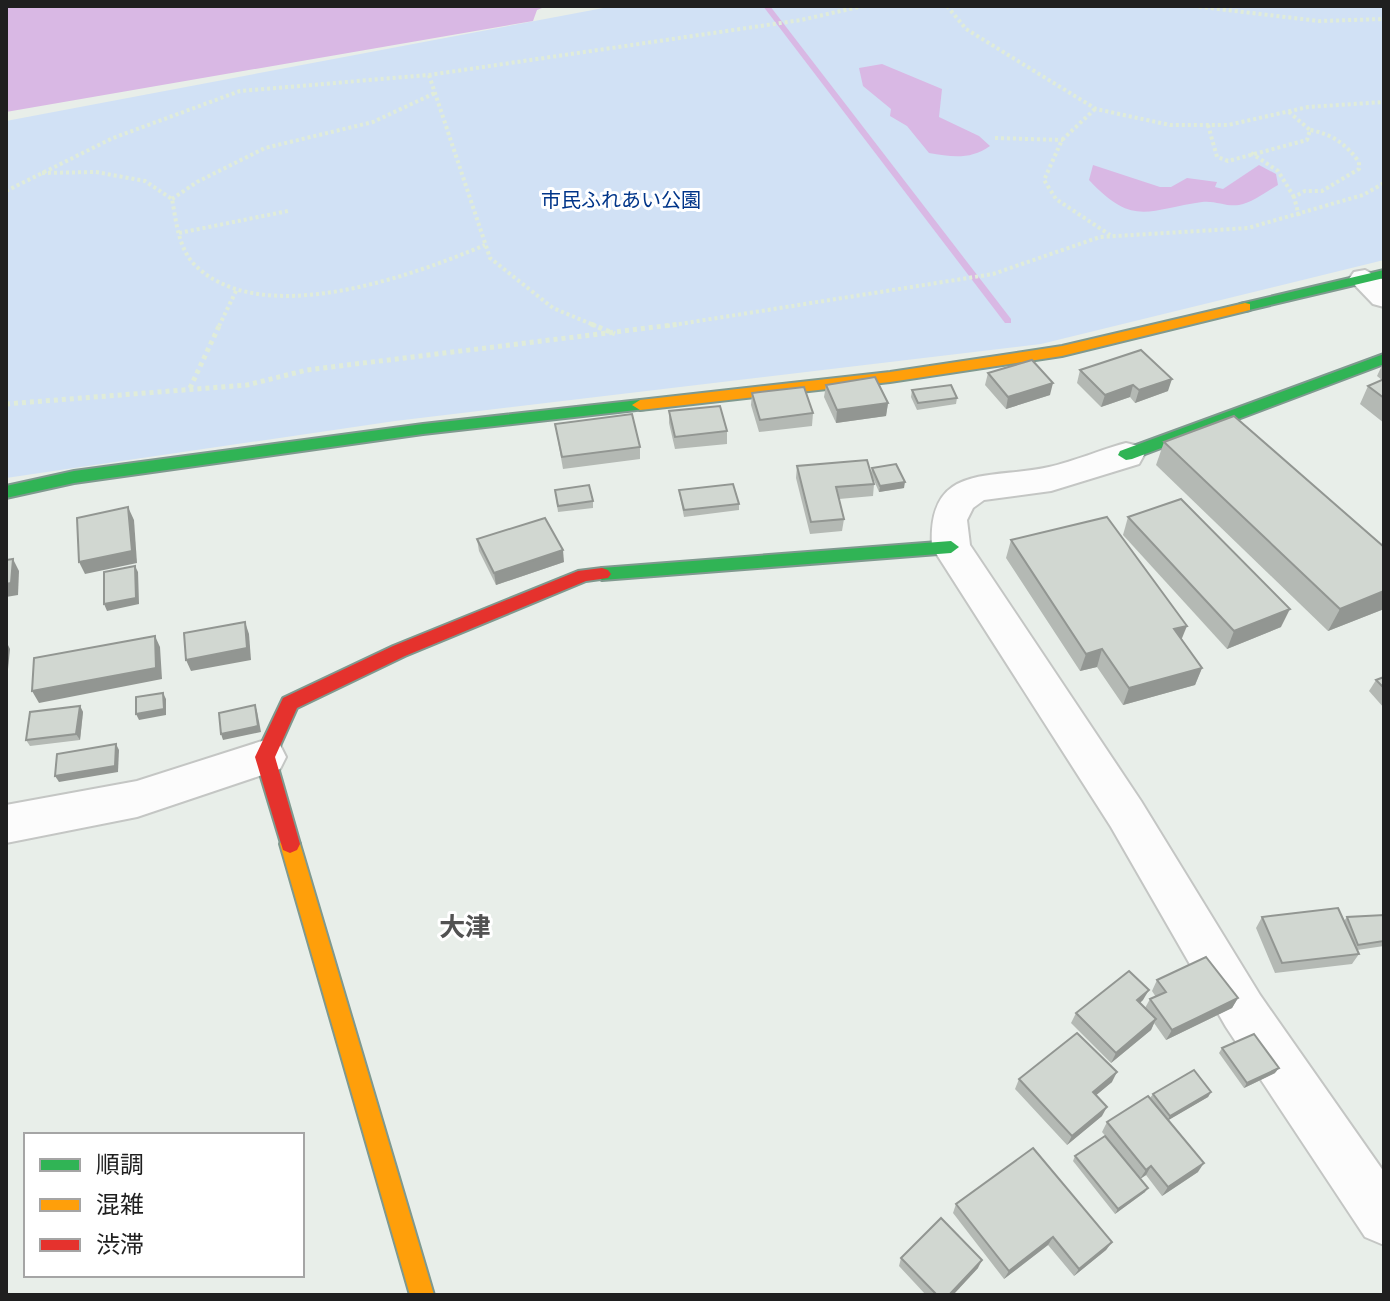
<svg xmlns="http://www.w3.org/2000/svg" width="1390" height="1301" viewBox="0 0 1390 1301" font-family="Quicksand,'Noto Sans JP',sans-serif">
	<style>
		.park { fill: #d1e1f5 }
		.water { fill: #d9b8e4 }
		.lines { fill: none; stroke-linecap: round; stroke-linejoin: round }
		.stream { fill: #d9b8e4; fill-rule: evenodd }
		.street-casing { stroke: #c4c6c4; stroke-width: 4 }
		.fast-casing { stroke: #7f998f; stroke-width: 4 }
		.slow-casing { stroke: #7f998f; stroke-width: 4 }
		.jam-casing { stroke: #7f998f; stroke-width: 4 }
		.path-far1 { stroke: #e0ecd9; stroke-width: 4; stroke-dasharray: 3 3; stroke-linecap: butt }
		.path { stroke: #e0ecd9; stroke-width: 5; stroke-dasharray: 4 4; stroke-linecap: butt }
		.street { fill: #fcfcfc; fill-rule: evenodd }
		.fast { fill: #30b455; fill-rule: evenodd }
		.slow { fill: #ff9f0a; fill-rule: evenodd }
		.jam { fill: #e5322d; fill-rule: evenodd }
		.wall { fill: #b4b9b4 }
		.shaded-wall { fill: #929692 }
		.building { fill: #d1d7d1; stroke: #929692; stroke-width: 2 }
		.labels { text-anchor: middle; stroke-width: 6; stroke-linejoin: round; paint-order: stroke }
		.far-park-label { font-size: 20px; fill: #013589; stroke: #fff }
		.neighbourhood-label { font-size: 26px; font-weight: bold; fill: #525252; stroke: #fff }
	</style>
	<rect width="100%" height="100%" fill="#e8eee9"/>
	<!-- park -->
	<path class="park" d="M614 6H1384V260L1041 344 395 421 6 478V121Z"/>
	<!-- water -->
	<g class="water">
		<path d="M6 6H547L537 10 533 21 6 112Z"/>
		<path d="M882 64 942 89 939 117 979 136 990 146C970 160 952 157 929 153L907 126 890 116 891 109 863 86 859 68Z"/>
		<path d="M1093 165 1160 187H1171L1187 178 1217 182 1215 187 1223 189 1259 165 1276 174 1278 185C1267 191 1252 203 1239 205 1227 207 1214 200 1202 202 1147 210 1133 227 1089 180Z"/>
	</g>
	<g class="lines">
		<!-- stream -->
		<path class="stream" d="M763 6H770L1011 319V323H1005Z"/>
		<defs>
			<g id="street">
				<path d="M1365 270 1384 280V307L1373 304 1349 279 1354 272Z"/>
				<path d="M1126 443 1139 446 1144 455 1139 464 1051 491 984 500 973 508 967 520 970 545 1141 801 1260 995 1384 1172V1245L1365 1237 1226 1027 1111 827 932 547C927 462 990 480 1049 467 1075 461 1100 450 1126 443Z"/>
				<path d="M265 740 280 745 286 757 280 769 137 817 6 843V805L137 781Z"/>
			</g>
			<g id="fast">
				<path d="M1384 270V278L1245 311 1238 307 1240 304Z"/>
				<path d="M1384 354V364L1132 459 1126 460 1118 455 1120 451Z"/>
				<path d="M640 400 645 401 648 405 645 409 423 434 74 483 6 498V486L74 471 423 424Z"/>
				<path d="M951 541 959 547 951 553 602 580 593 574 602 568Z"/>
			</g>
			<g id="slow">
				<path d="M1245 303 1250 304V310L1062 356 890 382 640 410 632 405 640 400 890 372 1062 346Z"/>
				<path d="M290 835 297 838 300 844 434 1295H410L280 844 283 838Z"/>
			</g>
			<path id="jam" d="M602 568 608 570 611 574 608 578 586 581 405 656 297 708 275 757 300 844 297 850 290 853 283 850 255 757 283 698 393 646 578 571Z"/>
		</defs>
		<!-- street casing -->
		<use href="#street" class="street-casing"/>
		<!-- fast casing -->
		<use href="#fast" class="fast-casing"/>
		<!-- slow casing -->
		<use href="#slow" class="slow-casing"/>
		<!-- jam casing -->
		<use href="#jam" class="jam-casing"/>
		<!-- path-far1 -->
		<g class="path-far1">
			<path d="M947 6 966 29 1096 109 1170 125H1228L1308 107 1384 102"/>
			<path d="M1193 6 1319 21 1384 19"/>
			<path d="M429 75 490 258 553 308 596 326"/>
			<path d="M1095 109 1062 140 1044 180 1056 199 1110 235"/>
			<path d="M1208 125 1217 157 1228 161 1307 140 1310 130 1289 112"/>
			<path d="M995 138 1063 140"/>
			<path d="M1251 153 1278 171 1294 197"/>
			<path d="M42 173 96 172 145 181 172 199C176 220 178 246 193 263 258 332 412 276 485 245"/>
			<path d="M6 191 113 138 240 91 429 75 801 20 863 6"/>
			<path d="M172 199 197 182 265 148 373 122 435 93"/>
			<path d="M1299 216 1294 197 1305 191H1322L1359 169V162C1346 144 1332 134 1310 130"/>
			<path d="M179 233 288 211"/>
			<path d="M219 326 237 289"/>
			<path d="M667 326 993 274 1100 237 1248 228 1363 195 1384 183"/>
		</g>
		<!-- path -->
		<g class="path">
			<path d="M591 324 615 334"/>
			<path d="M190 388 220 324"/>
			<path d="M6 404 247 385 307 370 680 324"/>
		</g>
		<!-- street -->
		<use href="#street" class="street"/>
		<!-- fast -->
		<use href="#fast" class="fast"/>
		<!-- slow -->
		<use href="#slow" class="slow"/>
		<!-- jam -->
		<use href="#jam" class="jam"/>
	</g>
	<!-- wall -->
	<g class="wall">
		<path d="M1384 361V423L1360 404 1368 386 1382 380 1377 376Z"/>
		<path d="M1080 370 1168 391 1135 403 1130 397 1101 407 1077 383Z"/>
		<path d="M988 373 1050 395 1006 409 985 385Z"/>
		<path d="M826 385 888 403 886 416 836 423 824 397Z"/>
		<path d="M912 390 957 398 956 404 917 410 911 397Z"/>
		<path d="M752 393 813 413 812 426 759 432 751 405Z"/>
		<path d="M669 411 727 431V444L675 449 669 423Z"/>
		<path d="M555 424 640 447V459L563 469Z"/>
		<path d="M1164 442 1384 547V609L1328 631 1156 465Z"/>
		<path d="M797 466 871 473 872 468 904 488 879 492 873 478 874 484 873 496 839 499 844 519 842 531 810 534 796 478Z"/>
		<path d="M555 490 593 501V508L558 512Z"/>
		<path d="M679 490 739 504V510L684 517 680 497Z"/>
		<path d="M1128 517 1281 627 1227 649 1123 535Z"/>
		<path d="M477 539 564 562 496 585 479 551Z"/>
		<path d="M1011 540 1182 639 1202 668 1195 685 1123 705 1097 667 1080 671 1006 558Z"/>
		<path d="M1384 677V708L1369 691 1376 680Z"/>
		<path d="M80 706 83 712 80 740 30 746 26 740Z"/>
		<path d="M1384 915V946L1357 950 1359 954 1352 964 1275 973 1256 928 1262 917 1344 921 1347 917Z"/>
		<path d="M1157 980 1238 998 1232 1008 1166 1040 1154 1023 1151 1030 1111 1063 1071 1023 1076 1013 1143 1000 1140 1003 1145 1008 1150 999 1156 997 1152 991Z"/>
		<path d="M1222 1048 1275 1073 1244 1088 1219 1053Z"/>
		<path d="M1019 1079 1112 1082 1096 1095 1102 1116 1067 1145 1015 1089Z"/>
		<path d="M1211 1092 1208 1097 1168 1120 1198 1172 1162 1196 1146 1175 1140 1179 1145 1192 1115 1214 1073 1161 1075 1156 1114 1146 1102 1132 1107 1122 1150 1098 1153 1094Z"/>
		<path d="M956 1204 1112 1242 1106 1250 1074 1276 1048 1245 1004 1279 953 1213Z"/>
		<path d="M901 1258 978 1268 953 1295H926L899 1266Z"/>
	</g>
	<!-- shaded-wall -->
	<g class="shaded-wall">
		<path d="M1172 379 1168 391 1135 403 1139 390Z"/>
		<path d="M1053 383 1050 395 1006 409 1008 397Z"/>
		<path d="M1133 385 1130 397 1101 407 1105 395Z"/>
		<path d="M888 403 886 416 836 423 837 410Z"/>
		<path d="M905 482 904 488 879 492 880 486Z"/>
		<path d="M128 507 134 520 137 563 85 574 79 562Z"/>
		<path d="M563 550 564 562 496 585 494 573Z"/>
		<path d="M13 559 19 571 18 595 6 597V584Z"/>
		<path d="M135 566 138 572 139 604 107 611 104 604Z"/>
		<path d="M1384 591V609L1328 631 1340 609Z"/>
		<path d="M1290 609 1281 627 1227 649 1234 631Z"/>
		<path d="M245 622 249 634 251 660 191 671 186 660Z"/>
		<path d="M1187 626 1180 643 1174 629Z"/>
		<path d="M155 636 160 647 162 679 39 703 32 691Z"/>
		<path d="M6 641 10 649 6 689Z"/>
		<path d="M1102 649 1097 667 1080 671 1086 654Z"/>
		<path d="M1202 668 1195 685 1123 705 1129 688Z"/>
		<path d="M163 693 166 699V715L139 720 136 714Z"/>
		<path d="M255 705 257 711 261 732 223 740 221 734Z"/>
		<path d="M80 706 83 712 80 740 76 734Z"/>
		<path d="M116 744 119 750 118 772 59 782 55 776Z"/>
		<path d="M1149 990 1143 1000 1131 1010 1137 1000Z"/>
		<path d="M1238 998 1232 1008 1166 1040 1172 1030Z"/>
		<path d="M1156 1019 1151 1030 1111 1063 1116 1053Z"/>
		<path d="M1279 1068 1275 1073 1244 1088 1247 1083Z"/>
		<path d="M1117 1072 1112 1082 1088 1102 1093 1092Z"/>
		<path d="M1211 1092 1208 1097 1167 1121 1170 1116Z"/>
		<path d="M1107 1107 1102 1116 1067 1145 1072 1136Z"/>
		<path d="M1204 1163 1198 1172 1162 1196 1168 1187Z"/>
		<path d="M1151 1166 1146 1175 1140 1179 1146 1170Z"/>
		<path d="M1148 1188 1145 1192 1115 1214 1118 1209Z"/>
		<path d="M1053 1237 1048 1245 1004 1279 1009 1271Z"/>
		<path d="M1112 1242 1106 1250 1074 1276 1079 1269Z"/>
		<path d="M982 1260 978 1268 953 1295H949Z"/>
	</g>
	<!-- building -->
	<g class="building">
		<path d="M1141 350 1172 379 1139 390 1133 385 1105 395 1080 370Z"/>
		<path d="M1032 360 1053 383 1008 397 988 373Z"/>
		<path d="M875 377 888 403 837 410 826 385Z"/>
		<path d="M1384 379V398L1368 386Z"/>
		<path d="M951 385 957 398 918 403 912 390Z"/>
		<path d="M804 387 813 413 760 420 752 393Z"/>
		<path d="M720 406 727 431 675 437 669 411Z"/>
		<path d="M632 414 640 447 562 457 555 424Z"/>
		<path d="M1234 416 1384 547V591L1340 609 1164 442Z"/>
		<path d="M867 460 874 484 836 487 844 519 811 522 797 466Z"/>
		<path d="M896 464 905 482 880 486 872 468Z"/>
		<path d="M733 484 739 504 684 510 679 490Z"/>
		<path d="M589 485 593 501 558 506 555 490Z"/>
		<path d="M1181 499 1290 609 1234 631 1128 517Z"/>
		<path d="M128 507 132 551 79 562 77 518Z"/>
		<path d="M1107 517 1187 626 1174 629 1202 668 1129 688 1102 649 1086 654 1011 540Z"/>
		<path d="M545 518 563 550 494 573 477 539Z"/>
		<path d="M13 559 11 583 6 584V560Z"/>
		<path d="M135 566 136 598 104 604V572Z"/>
		<path d="M245 622 247 648 186 660 184 633Z"/>
		<path d="M155 636 156 668 32 691 34 658Z"/>
		<path d="M1384 677V688L1376 680Z"/>
		<path d="M163 693 164 709 136 714V697Z"/>
		<path d="M255 705 258 726 221 734 219 713Z"/>
		<path d="M80 706 76 734 26 740 30 712Z"/>
		<path d="M116 744 115 766 55 776 57 754Z"/>
		<path d="M1338 908 1359 954 1282 963 1262 917Z"/>
		<path d="M1384 915V941L1358 945 1347 917Z"/>
		<path d="M1206 957 1238 998 1172 1030 1150 999 1166 992 1157 980Z"/>
		<path d="M1129 971 1149 990 1137 1000 1156 1019 1116 1053 1076 1013Z"/>
		<path d="M1077 1033 1117 1072 1093 1092 1107 1107 1072 1136 1019 1079Z"/>
		<path d="M1254 1034 1279 1068 1247 1083 1222 1048Z"/>
		<path d="M1194 1070 1211 1092 1170 1116 1153 1094Z"/>
		<path d="M1148 1096 1204 1163 1168 1187 1151 1166 1146 1170 1107 1122Z"/>
		<path d="M1105 1136 1148 1188 1118 1209 1075 1156Z"/>
		<path d="M1033 1148 1112 1242 1079 1269 1053 1237 1009 1271 956 1204Z"/>
		<path d="M941 1218 982 1260 949 1295H937L901 1258Z"/>
	</g>
	<g class="labels">
		<!-- far-park labels -->
		<g class="far-park-label">
			<text x="621" y="207">市民ふれあい公園</text>
		</g>
		<!-- neighbourhood labels -->
		<g class="neighbourhood-label">
			<text x="465" y="936">大津</text>
		</g>
	</g>
	<!-- border -->
	<rect width="1390" height="1301" fill="none" stroke="#1f1f1f" stroke-width="16"/>
	<!-- legend -->
	<rect x="24" y="1133" width="280" height="144" fill="#ffffff" stroke="#a5a5a5" stroke-width="2"/>
	<rect x="40" y="1159" width="40" height="12" fill="#30b455" stroke="#a5a5a5" stroke-width="2"/>
	<text x="96" y="1173" font-size="24" fill="#1f1f1f">順調</text>
	<rect x="40" y="1199" width="40" height="12" fill="#ff9f0a" stroke="#a5a5a5" stroke-width="2"/>
	<text x="96" y="1213" font-size="24" fill="#1f1f1f">混雑</text>
	<rect x="40" y="1239" width="40" height="12" fill="#e5322d" stroke="#a5a5a5" stroke-width="2"/>
	<text x="96" y="1253" font-size="24" fill="#1f1f1f">渋滞</text>
</svg>
